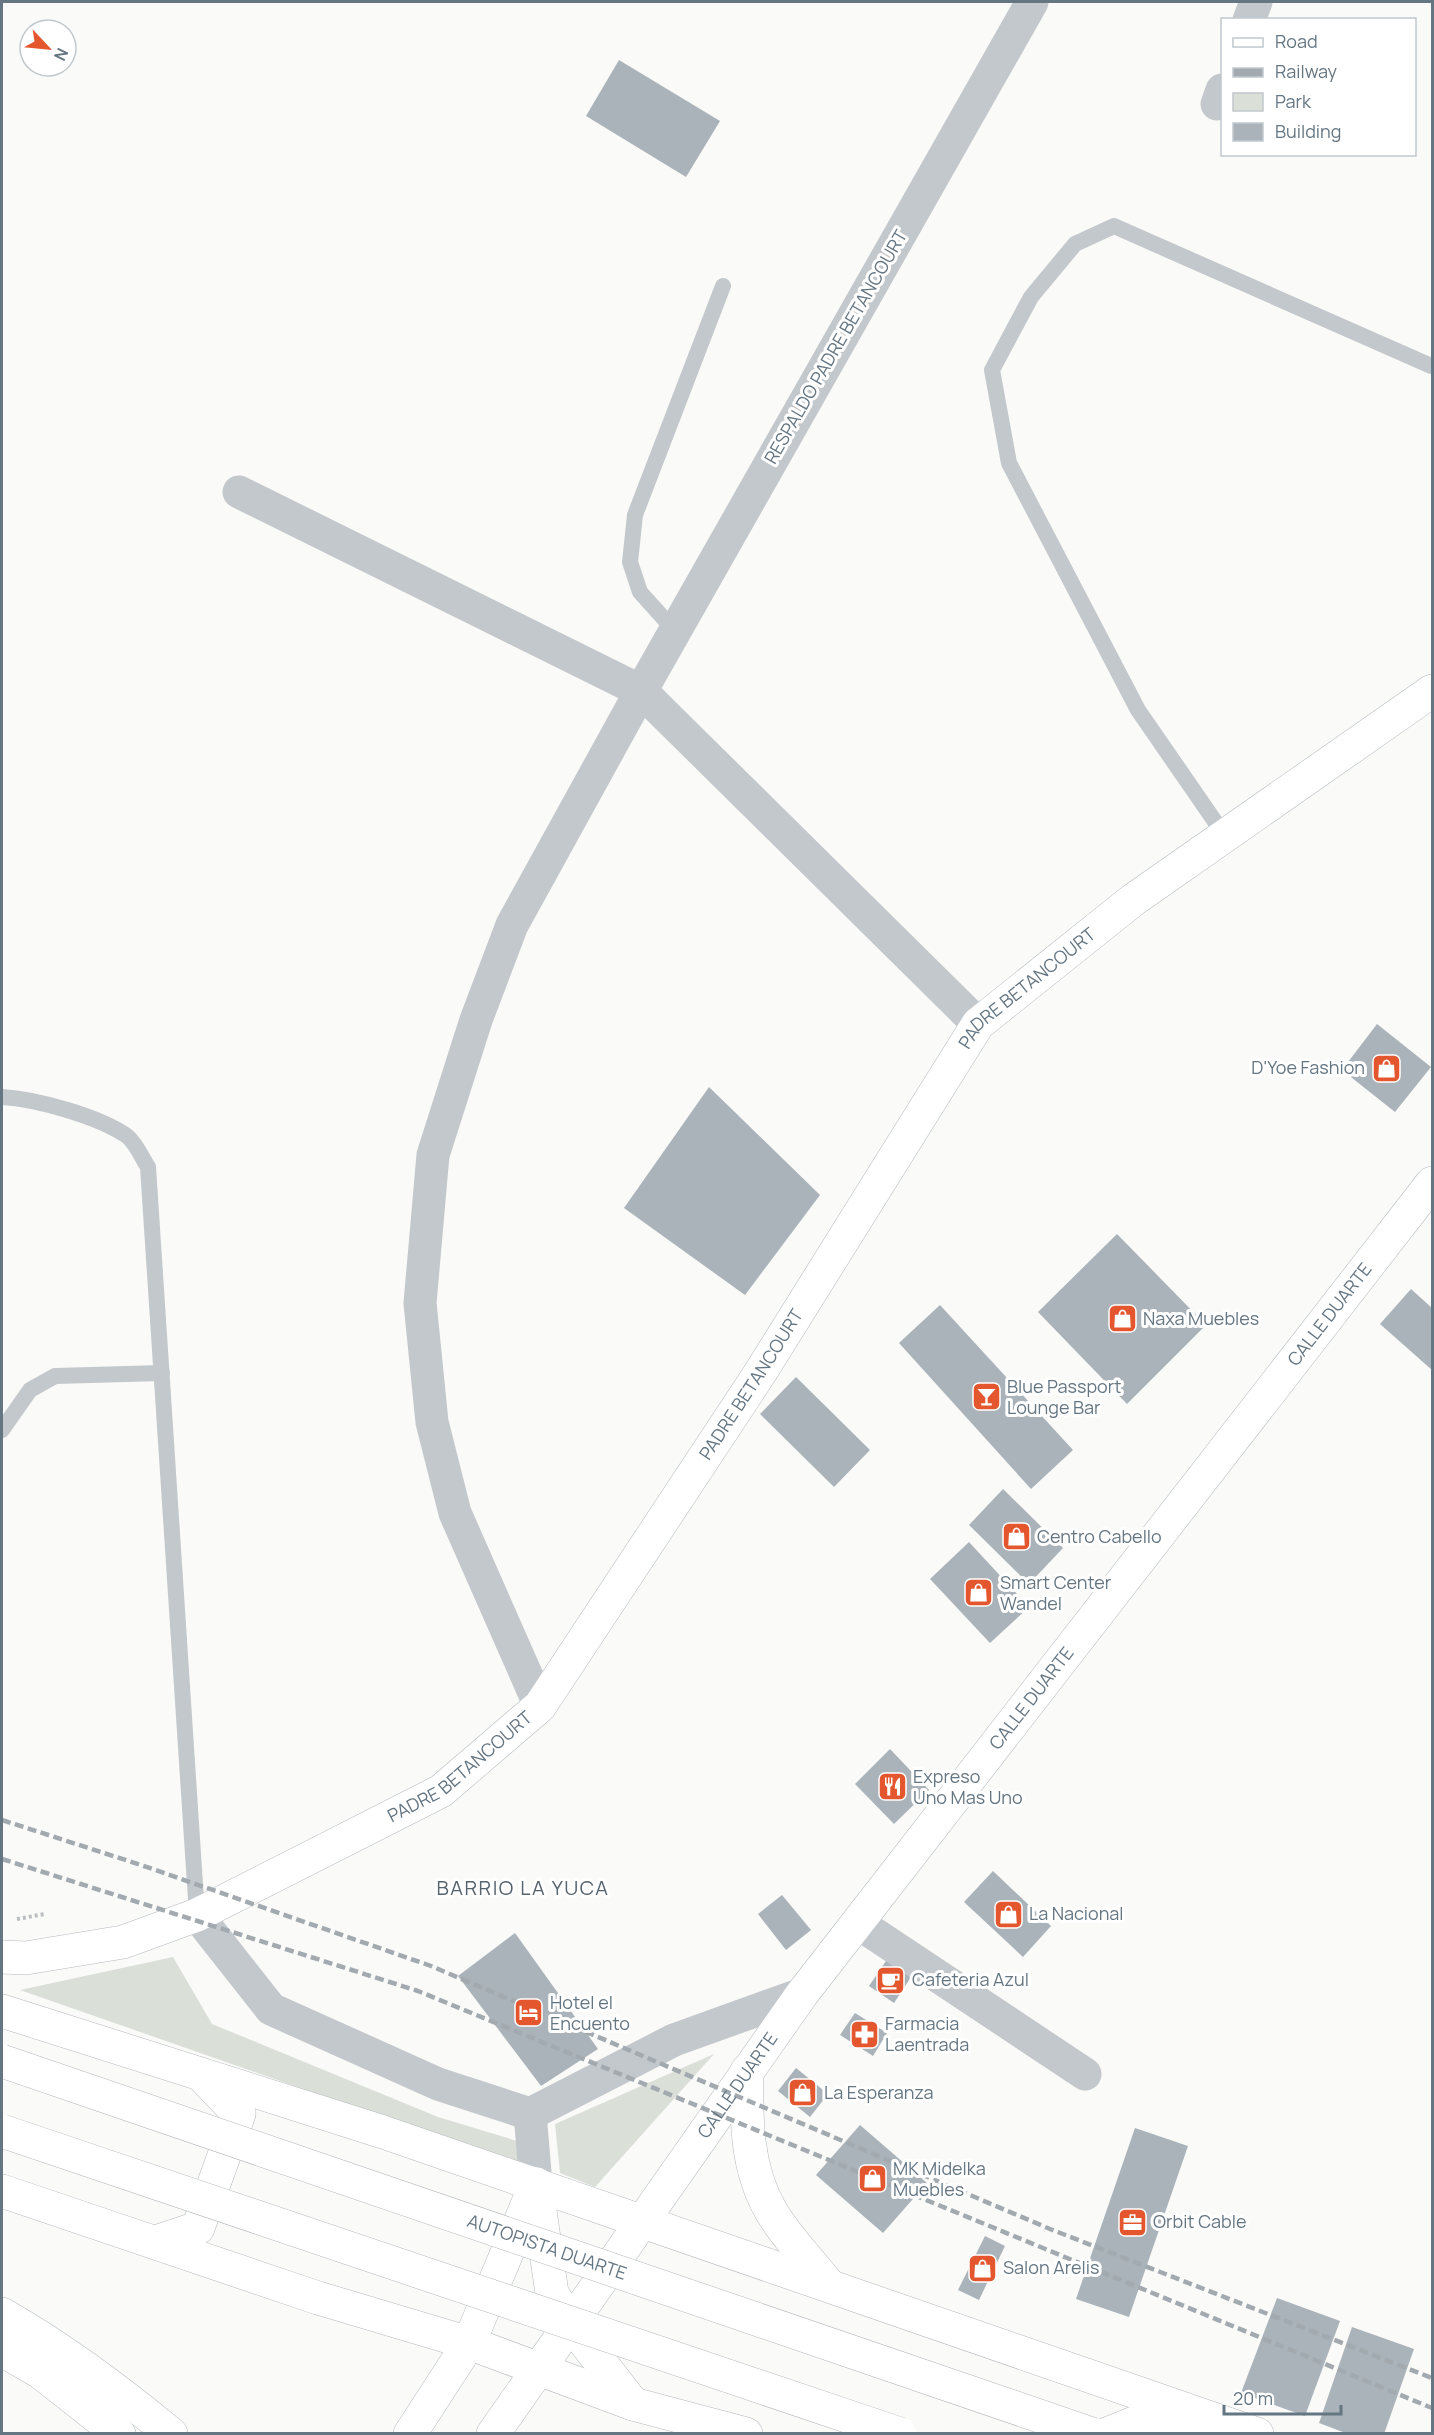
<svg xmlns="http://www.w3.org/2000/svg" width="1434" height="2435" viewBox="0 0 1434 2435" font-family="Manrope,sans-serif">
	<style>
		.green { fill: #dadfd7 }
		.building { fill: #aab3b9 }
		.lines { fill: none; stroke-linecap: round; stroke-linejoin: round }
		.secondary-casing { stroke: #b3babf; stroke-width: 34 }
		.primary-casing { stroke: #b5babe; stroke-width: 34 }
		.path { stroke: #bbbfc2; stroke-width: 4; stroke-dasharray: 3 3; stroke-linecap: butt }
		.lane { stroke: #c3c8cc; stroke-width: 16 }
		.street { stroke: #c3c8cc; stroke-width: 33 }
		.secondary { stroke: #fff; stroke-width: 33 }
		.primary { stroke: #fff; stroke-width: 33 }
		.rail { stroke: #a2aab0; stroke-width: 4.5; stroke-dasharray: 9 4.5; stroke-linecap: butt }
		.highway-bridge-casing { stroke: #b4b9bd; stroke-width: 34; stroke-linecap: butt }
		.highway-bridge { stroke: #fff; stroke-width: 33 }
		.labels { text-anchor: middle; stroke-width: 6; stroke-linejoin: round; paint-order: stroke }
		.street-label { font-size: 18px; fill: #657683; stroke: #fff }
		.poi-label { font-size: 18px; fill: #657683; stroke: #fff; text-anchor: start }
		.neighbourhood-label { font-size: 20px; letter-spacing: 1.5px; fill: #57646e; stroke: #fff }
	</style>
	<rect width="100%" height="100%" fill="#fafaf8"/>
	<!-- green -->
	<g class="green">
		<path d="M173 1957 212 2024 438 2117 517 2141 521 2165 20 1990Z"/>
		<path d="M714 2054 595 2187 560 2173 555 2124Z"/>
	</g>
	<!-- building -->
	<g class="building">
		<path d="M619 60 720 121 686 177 586 116Z"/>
		<path d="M1377 1024 1431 1067 1395 1112 1342 1070Z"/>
		<path d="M709 1087 820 1195 745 1295 624 1208Z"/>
		<path d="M1117 1234 1206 1325 1127 1404 1038 1312Z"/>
		<path d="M1411 1289 1432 1308V1370L1380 1324Z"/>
		<path d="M940 1305 1073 1450 1031 1489 899 1343Z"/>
		<path d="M796 1377 870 1450 834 1487 760 1414Z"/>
		<path d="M1003 1489 1063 1548 1029 1584 969 1525Z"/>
		<path d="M969 1542 1029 1607 990 1643 930 1579Z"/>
		<path d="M890 1749 929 1790 894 1824 855 1784Z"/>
		<path d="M993 1871 1051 1926 1023 1957 964 1902Z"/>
		<path d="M782 1895 811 1930 786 1950 758 1914Z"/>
		<path d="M515 1933 598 2049 541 2086 458 1976Z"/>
		<path d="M888 1958 913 1974 894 2003 869 1986Z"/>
		<path d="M855 2013 887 2033 873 2056 840 2035Z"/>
		<path d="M796 2068 828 2094 810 2117 778 2091Z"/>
		<path d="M860 2125 927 2183 883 2233 816 2175Z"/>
		<path d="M1135 2128 1188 2146 1129 2317 1076 2299Z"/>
		<path d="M985 2236 1005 2246 979 2300 958 2290Z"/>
		<path d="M1277 2298 1340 2321 1305 2416 1241 2393Z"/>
		<path d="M1352 2327 1414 2349 1384 2434H1348L1319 2423Z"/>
	</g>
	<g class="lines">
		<defs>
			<g id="secondary">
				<path id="s1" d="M2 1957 26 1958 123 1942 197 1915 441 1791 540 1706 760 1373 978 1024 1133 900 1432 691"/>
				<path d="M2 2314C63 2349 117 2389 171 2434"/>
				<path d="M2 2350 40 2372 119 2434"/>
				<path d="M410 2434 469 2343 536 2184"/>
				<path id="s2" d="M493 2434 802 1994 1432 1183"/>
			</g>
			<g id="primary">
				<path d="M2 2011 383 2132 1257 2434"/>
				<path d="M747 2071C746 2119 746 2168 771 2211 786 2237 809 2260 828 2284"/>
				<path d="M536 2184 552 2293 570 2323 633 2404"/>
				<path d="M2 2191 318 2298 469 2343 633 2404 746 2434"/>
				<path d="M156 2242 198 2228 239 2114 205 2079"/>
				<path d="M1107 2434 1134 2423 1197 2418"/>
			</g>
		</defs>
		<!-- secondary casing -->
		<use href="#secondary" class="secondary-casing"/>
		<!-- primary casing -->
		<use href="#primary" class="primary-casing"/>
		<!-- path -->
		<path class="path" d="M17 1919 45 1914"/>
		<!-- lane -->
		<g class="lane">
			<path d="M675 631 640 592 630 562 635 515 723 286"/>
			<path d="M1225 836 1138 710 1009 463 992 370 1031 297 1075 244 1114 226 1431 366"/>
			<path d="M2 1097C36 1099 98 1116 127 1136 136 1143 142 1158 148 1167L197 1915"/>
			<path d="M2 1430 30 1390 55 1376 162 1373"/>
		</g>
		<!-- street -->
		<g class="street">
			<path d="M1249 20 1256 2"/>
			<path d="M1217 104 1222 90"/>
			<path d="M239 492 641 691 978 1024"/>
			<path d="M540 1706 455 1513 432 1422 420 1303 433 1155 476 1020 512 925 641 691 1032 2"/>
			<path d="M197 1915 271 2009 438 2084 530 2114 674 2040 802 1994"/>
			<path d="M858 1923 1085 2074"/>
			<path d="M530 2114 536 2184"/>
		</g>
		<!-- secondary -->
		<use href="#secondary" class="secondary"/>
		<!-- primary -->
		<use href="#primary" class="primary"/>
		<!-- rail -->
		<g class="rail">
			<path d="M2 1820 141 1865 431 1966 1050 2229 1432 2378"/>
			<path d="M2 1859 418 1991 1432 2408"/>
		</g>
		<defs>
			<g id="highway-bridge">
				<path id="s3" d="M2 2061 1092 2434"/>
				<path d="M2 2131 900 2434"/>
			</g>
		</defs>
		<!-- highway-bridge casing -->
		<use href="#highway-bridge" class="highway-bridge-casing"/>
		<!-- highway-bridge -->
		<use href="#highway-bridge" class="highway-bridge"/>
	</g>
	<!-- icons -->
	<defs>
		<symbol id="shop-square" viewBox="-11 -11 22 22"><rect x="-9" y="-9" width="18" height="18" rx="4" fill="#e4572e" stroke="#fff"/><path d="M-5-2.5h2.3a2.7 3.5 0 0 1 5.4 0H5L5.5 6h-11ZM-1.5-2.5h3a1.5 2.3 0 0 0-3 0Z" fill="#fff"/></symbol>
		<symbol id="bar-square" viewBox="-11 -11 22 22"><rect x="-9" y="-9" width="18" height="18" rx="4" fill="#e4572e" stroke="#fff"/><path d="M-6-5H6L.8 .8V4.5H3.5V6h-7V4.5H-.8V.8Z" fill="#fff"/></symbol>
		<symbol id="restaurant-square" viewBox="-11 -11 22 22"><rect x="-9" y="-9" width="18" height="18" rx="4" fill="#e4572e" stroke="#fff"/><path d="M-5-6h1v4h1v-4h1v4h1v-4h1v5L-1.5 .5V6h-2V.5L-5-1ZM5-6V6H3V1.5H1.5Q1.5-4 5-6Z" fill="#fff"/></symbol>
		<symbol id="cafe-square" viewBox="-11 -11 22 22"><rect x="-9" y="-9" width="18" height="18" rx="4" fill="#e4572e" stroke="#fff"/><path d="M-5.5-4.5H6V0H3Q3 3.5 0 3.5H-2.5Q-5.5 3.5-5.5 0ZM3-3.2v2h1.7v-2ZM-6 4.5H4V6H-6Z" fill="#fff"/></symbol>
		<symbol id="hotel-square" viewBox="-11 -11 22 22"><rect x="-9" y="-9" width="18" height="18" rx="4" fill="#e4572e" stroke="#fff"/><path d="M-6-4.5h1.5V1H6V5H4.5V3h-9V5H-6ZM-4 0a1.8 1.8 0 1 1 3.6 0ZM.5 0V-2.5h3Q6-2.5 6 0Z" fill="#fff"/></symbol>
		<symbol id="pharmacy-square" viewBox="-11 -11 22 22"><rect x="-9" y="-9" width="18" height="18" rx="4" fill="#e4572e" stroke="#fff"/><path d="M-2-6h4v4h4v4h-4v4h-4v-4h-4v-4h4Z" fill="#fff"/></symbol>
		<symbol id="office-square" viewBox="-11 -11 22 22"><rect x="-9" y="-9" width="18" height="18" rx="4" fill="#e4572e" stroke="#fff"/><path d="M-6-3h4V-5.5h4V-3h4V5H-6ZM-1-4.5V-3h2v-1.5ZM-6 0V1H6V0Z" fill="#fff"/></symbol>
	</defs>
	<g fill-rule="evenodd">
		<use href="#shop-square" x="1370" y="1052" width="33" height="33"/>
		<use href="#shop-square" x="1106" y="1302" width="33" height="33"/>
		<use href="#bar-square" x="970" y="1380" width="33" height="33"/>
		<use href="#shop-square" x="1000" y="1520" width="33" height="33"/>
		<use href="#shop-square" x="962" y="1576" width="33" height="33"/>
		<use href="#restaurant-square" x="876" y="1770" width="33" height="33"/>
		<use href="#shop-square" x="992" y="1898" width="33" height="33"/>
		<use href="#cafe-square" x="874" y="1964" width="33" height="33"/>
		<use href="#hotel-square" x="512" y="1996" width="33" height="33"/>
		<use href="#pharmacy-square" x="848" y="2018" width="33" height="33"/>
		<use href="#shop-square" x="786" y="2076" width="33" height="33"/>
		<use href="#shop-square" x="856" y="2162" width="33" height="33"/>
		<use href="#office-square" x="1116" y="2206" width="33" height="33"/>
		<use href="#shop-square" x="966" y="2252" width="33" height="33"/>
	</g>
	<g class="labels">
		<!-- street labels -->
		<g class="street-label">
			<text transform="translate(836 347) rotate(-60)" y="6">RESPALDO PADRE BETANCOURT</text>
			<text dy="6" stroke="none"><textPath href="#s1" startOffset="1476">PADRE BETANCOURT</textPath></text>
			<text dy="6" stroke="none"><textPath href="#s2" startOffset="1398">CALLE DUARTE</textPath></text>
			<text dy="6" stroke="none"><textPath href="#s1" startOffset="990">PADRE BETANCOURT</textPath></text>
			<text dy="6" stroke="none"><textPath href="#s2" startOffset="912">CALLE DUARTE</textPath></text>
			<text dy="6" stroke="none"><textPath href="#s1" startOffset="504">PADRE BETANCOURT</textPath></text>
			<text dy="6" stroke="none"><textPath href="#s2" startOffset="426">CALLE DUARTE</textPath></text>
			<text dy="6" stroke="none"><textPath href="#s3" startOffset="576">AUTOPISTA DUARTE</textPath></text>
		</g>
		<!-- poi labels -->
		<g class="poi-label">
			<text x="1365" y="1074" text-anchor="end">D'Yoe Fashion</text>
			<text x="1143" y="1325">Naxa Muebles</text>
			<text x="1007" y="1393">Blue Passport<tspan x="1007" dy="21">Lounge Bar</tspan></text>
			<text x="1037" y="1543">Centro Cabello</text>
			<text x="1000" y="1589">Smart Center<tspan x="1000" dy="21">Wandel</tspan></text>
			<text x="913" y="1783">Expreso<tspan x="913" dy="21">Uno Mas Uno</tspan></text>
			<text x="1029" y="1920">La Nacional</text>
			<text x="912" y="1986">Cafeteria Azul</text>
			<text x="550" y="2009">Hotel el<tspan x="550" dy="21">Encuento</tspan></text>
			<text x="885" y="2030">Farmacia<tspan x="885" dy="21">Laentrada</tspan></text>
			<text x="824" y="2099">La Esperanza</text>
			<text x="893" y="2175">MK Midelka<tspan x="893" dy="21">Muebles</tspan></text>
			<text x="1153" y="2228">Orbit Cable</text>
			<text x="1003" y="2274">Salon Arelis</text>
		</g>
		<!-- neighbourhood labels -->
		<g class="neighbourhood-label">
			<text x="523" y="1895">BARRIO LA YUCA</text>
		</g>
	</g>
	<!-- border -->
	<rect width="1434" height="2435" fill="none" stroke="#657683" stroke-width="6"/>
	<!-- legend -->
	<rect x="1221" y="18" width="195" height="138" fill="#ffffff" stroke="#c1c8cd" stroke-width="1.5"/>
	<rect x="1233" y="38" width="30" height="9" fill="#ffffff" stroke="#c1c8cd" stroke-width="1.5"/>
	<text x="1275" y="48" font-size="18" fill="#657683">Road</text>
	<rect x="1233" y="68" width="30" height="9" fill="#a2aab0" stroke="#c1c8cd" stroke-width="1.5"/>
	<text x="1275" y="78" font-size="18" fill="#657683">Railway</text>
	<rect x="1233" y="93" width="30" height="18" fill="#dadfd7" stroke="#c1c8cd" stroke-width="1.5"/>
	<text x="1275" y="108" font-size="18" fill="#657683">Park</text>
	<rect x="1233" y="123" width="30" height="18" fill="#aab3b9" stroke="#c1c8cd" stroke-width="1.5"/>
	<text x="1275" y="138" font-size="18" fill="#657683">Building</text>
	<!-- north arrow -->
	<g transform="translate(48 48) rotate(116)"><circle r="28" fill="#ffffff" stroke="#c1c8cd" stroke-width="1.5"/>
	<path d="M0-4.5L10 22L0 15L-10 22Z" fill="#e4572e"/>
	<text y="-9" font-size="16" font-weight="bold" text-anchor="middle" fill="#657683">N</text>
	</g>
	<!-- scale -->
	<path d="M1224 2405v9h117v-9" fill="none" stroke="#657683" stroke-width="3"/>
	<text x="1233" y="2405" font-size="18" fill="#657683" stroke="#ffffff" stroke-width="4.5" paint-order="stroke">20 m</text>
</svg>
